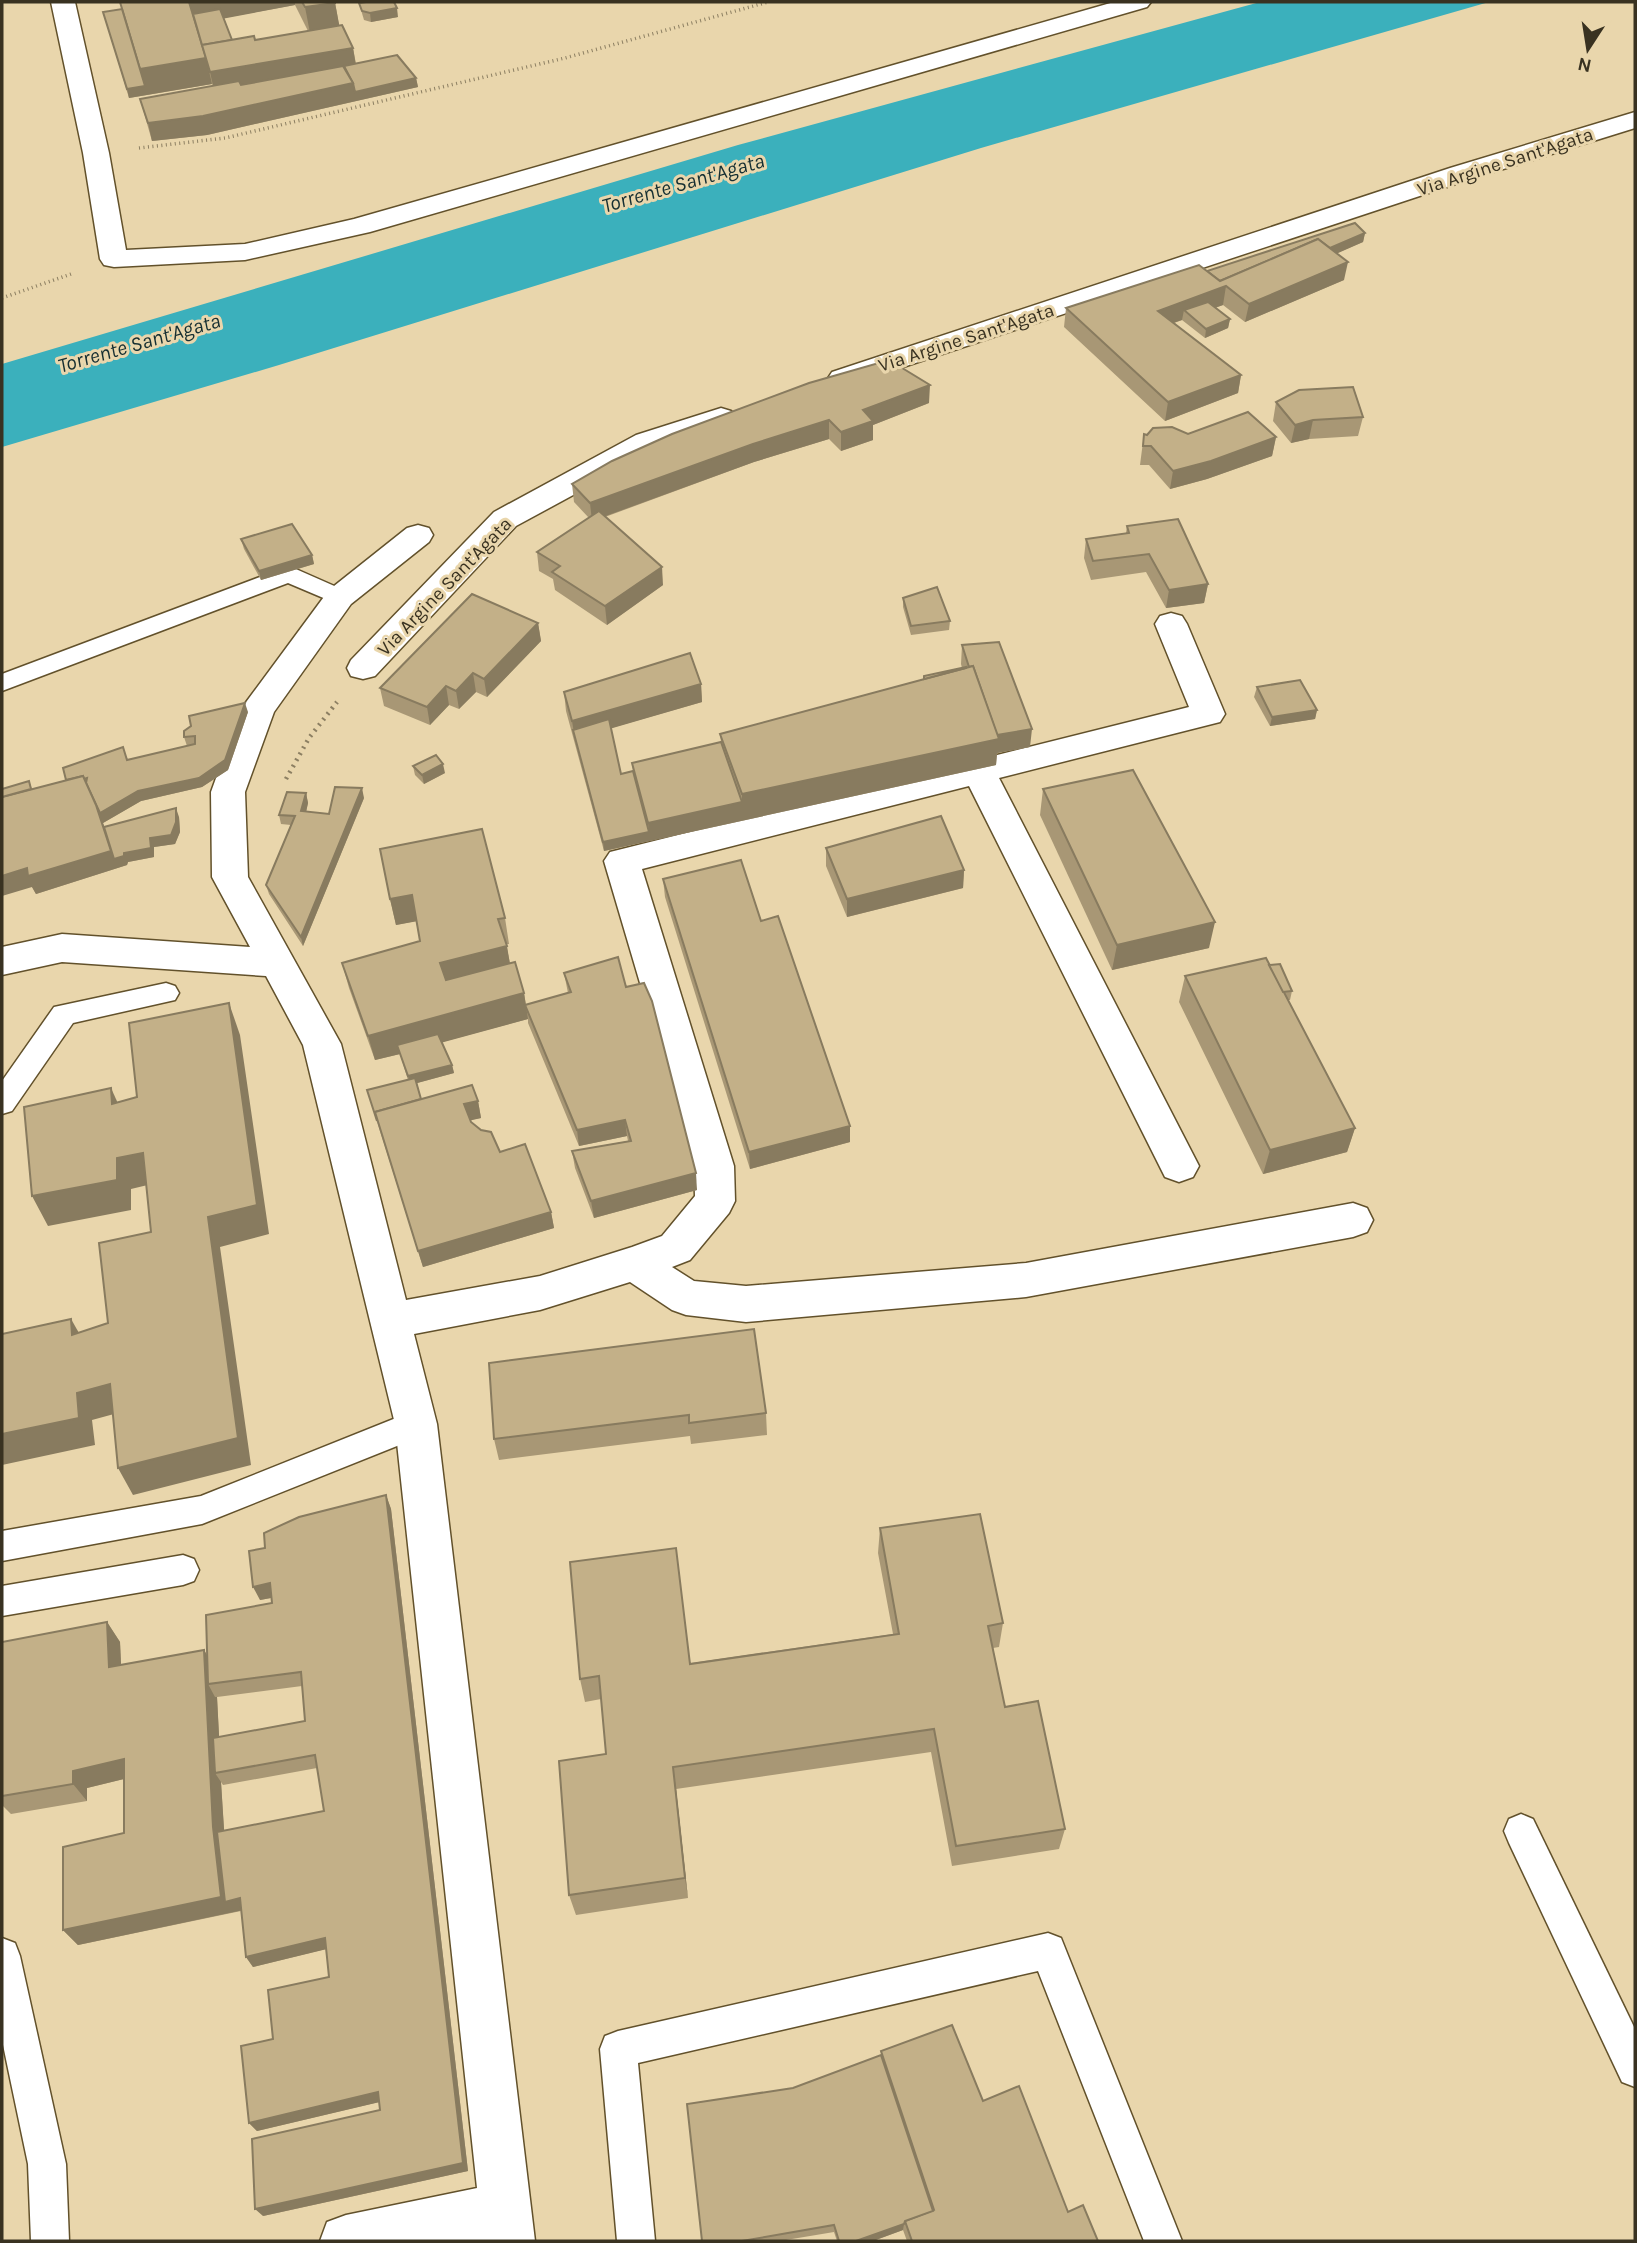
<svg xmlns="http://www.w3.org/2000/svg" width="1637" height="2243" viewBox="0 0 1637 2243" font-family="Karla,sans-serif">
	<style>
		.water { fill: #3bb0bc }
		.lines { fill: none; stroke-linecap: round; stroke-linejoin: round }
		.service-casing { stroke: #62512b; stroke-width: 3 }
		.minor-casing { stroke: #62512b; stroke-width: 3 }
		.path-far1 { stroke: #8c7f62; stroke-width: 3.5; stroke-dasharray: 1 3.5; stroke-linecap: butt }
		.path { stroke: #8c7f62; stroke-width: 4.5; stroke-dasharray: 2 5; stroke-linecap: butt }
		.service { fill: #fff; fill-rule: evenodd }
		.minor { fill: #fff; fill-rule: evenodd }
		.wall { fill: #a89775; fill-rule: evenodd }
		.shaded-wall { fill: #887b5f }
		.building { fill: #c3b088; stroke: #887b5f; stroke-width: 2 }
		.labels { text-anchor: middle; stroke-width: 6; stroke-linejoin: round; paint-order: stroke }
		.far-street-label { font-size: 19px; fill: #393221; stroke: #e9d6ac }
		.far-water-label { font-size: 21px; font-style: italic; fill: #162f32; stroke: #e9d6ac }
	</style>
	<rect width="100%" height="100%" fill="#e9d6ac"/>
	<!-- water -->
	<path class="water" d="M1260 2H1489L981 148 279 365 2 447V364L738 145Z"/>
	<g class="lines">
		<defs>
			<g id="service">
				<path d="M289 566 348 592 352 597 348 602 340 605 288 583 2 691V674Z"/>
				<path d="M166 983 175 986 179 993 175 1000 73 1023 12 1111 2 1114V1081L54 1007Z"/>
				<path d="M416 1410 427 1414 431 1424 427 1434 202 1524 2 1561V1531L201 1496Z"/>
				<path d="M183 1555 194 1559 199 1570 194 1581 183 1585 2 1616V1586Z"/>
				<path d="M1521 1814 1533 1819 1635 2029V2087L1622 2082 1509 1843 1504 1831 1509 1819Z"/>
				<path d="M1048 1933 1061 1938 1182 2241H1144L1038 1971 638 2063 655 2241H617L600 2049 605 2036 618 2031Z"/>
				<path d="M2 1938 15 1943 20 1956 66 2164 69 2241H31L28 2164 2 2040Z"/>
			</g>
			<g id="minor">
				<path d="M51 2H75L109 153 126 250 245 244 354 219 1114 2H1151L1147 7 370 232 245 260 114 267 104 265 100 259 83 153Z"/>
				<path d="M1635 112V128L1468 180 852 384 842 387 832 384 828 378 832 372 1450 168Z"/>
				<path d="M721 408 731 411 736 417 731 423 658 449 516 526 375 676 363 679 351 676 347 668 351 660 494 512 636 435Z"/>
				<path d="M418 525 429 528 433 535 429 542 351 604 274 712 245 792 248 877 341 1044 406 1300 540 1276 632 1247 662 1236 695 1196 694 1166 604 861 610 852 1189 707 1155 624 1160 616 1171 613 1182 616 1187 624 1225 714 1220 722 999 778 1199 1166 1193 1177 1179 1182 1165 1177 969 786 642 869 734 1166 735 1201 729 1213 690 1260 672 1267 694 1281 746 1286 1026 1263 1353 1203 1367 1208 1373 1220 1367 1232 1353 1237 1026 1297 746 1322 686 1315 672 1310 630 1282 540 1310 414 1334 437 1424 535 2241H320L327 2222 346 2215 477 2188 395 1424 303 1045 266 976 62 962 2 975V947L62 934 250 947 212 877 211 792 241 709 329 590 407 528Z"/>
			</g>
		</defs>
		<!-- service casing -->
		<use href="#service" class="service-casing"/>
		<!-- minor casing -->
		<use href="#minor" class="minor-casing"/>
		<!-- path-far1 -->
		<g class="path-far1">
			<path d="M139 148 225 138 565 58 768 2"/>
			<path d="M2 298 74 273"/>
		</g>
		<!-- path -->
		<path class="path" d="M286 779 309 738 337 702"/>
		<!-- service -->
		<use href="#service" class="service"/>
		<!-- minor -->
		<use href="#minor" class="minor"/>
	</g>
	<!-- wall -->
	<g class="wall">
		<path d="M120 2H335L339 25 353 48 356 64 416 78 418 87 207 135 152 141 140 99 213 86 211 81 212 84 129 98 103 12 122 9ZM295 5 308 31 255 40H232L223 18Z"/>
		<path d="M359 3 398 17 371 22 364 20Z"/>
		<path d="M1365 233 1363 242 1337 253 1344 280 1245 322 1223 305 1215 308 1230 319 1228 328 1205 338 1182 320 1174 323 1241 375 1238 393 1165 421 1064 327 1066 308 1207 271Z"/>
		<path d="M1276 402 1363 417 1358 436 1309 439 1291 443 1273 421Z"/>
		<path d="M929 403 873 425V440L841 451 829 439 754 462 605 517 663 585 607 625 555 590 553 579 539 571 537 552 589 518 574 502 572 484 672 434Z"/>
		<path d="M1144 434 1147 435 1188 434 1276 437 1272 456 1207 479 1170 489 1149 465H1140Z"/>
		<path d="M1127 526 1208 584 1204 603 1166 608 1146 572 1091 580 1084 558 1086 539 1126 533Z"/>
		<path d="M241 539 312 555 314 564 261 580 244 549Z"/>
		<path d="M903 598 950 621 949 630 911 635 903 607Z"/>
		<path d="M538 623 541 641 487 697 476 692 459 709 449 705 430 725 384 706 380 688Z"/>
		<path d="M962 645 1030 747 997 753 996 765 604 851 566 711 564 692 701 684 702 702 611 728 621 774 633 771 632 763 721 742 720 734 924 679V676L962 668 961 664Z"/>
		<path d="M1257 687 1317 710 1315 719 1270 726 1254 697Z"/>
		<path d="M248 712 228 770 202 787 141 801 103 823 104 827 179 817 180 832 175 844 154 847V857L128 862 127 865 36 894 32 887 29 781 32 789 66 780 127 760 187 746 184 737Z"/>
		<path d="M413 766 445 773 424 784 415 775Z"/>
		<path d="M1043 789 1209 948 1112 970 1040 815Z"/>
		<path d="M306 793 308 803 306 812 329 814 364 798 303 946 269 894 266 885 291 825 281 824 279 815Z"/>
		<path d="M826 848 964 870 963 888 847 917 826 866Z"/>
		<path d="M663 879 761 921 850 1142 750 1169 665 897Z"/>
		<path d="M390 899 505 918 509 944H506L510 963 524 993 526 1005 568 993 564 973 626 987 697 1190 594 1218 575 1168 572 1151 628 1141 627 1136 579 1146 528 1023V1019L442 1042 452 1065 454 1073 417 1083 421 1099 478 1101 481 1118 470 1120 471 1122 500 1152 551 1212 554 1228 423 1267 367 1090 408 1080 400 1054 375 1060 349 988 342 963 420 941 416 921 396 925Z"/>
		<path d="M1269 965 1292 991 1290 1000H1288L1355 1128 1347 1152 1263 1174 1179 1002 1185 976Z"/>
		<path d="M489 1363 766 1413 767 1435 691 1444 690 1436 499 1460 494 1439Z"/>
		<path d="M386 1495 391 1509 468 2171 263 2216 380 2110 379 2102 257 2131 249 2123 273 2039 329 1977 326 1949 253 1967 246 1957 241 1911 78 1945 63 1930 124 1833V1779L87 1788V1801L11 1814 2 1805V1642L107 1622 120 1642 121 1665 204 1650 207 1655 272 1603 271 1598 260 1600 265 1548ZM302 1686 305 1721 219 1737 217 1697ZM317 1768 324 1811 224 1831 221 1782 223 1785Z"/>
		<path d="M880 1528 1003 1623 999 1647 993 1648 1005 1707 1065 1829 1059 1849 952 1866 931 1752 676 1789 688 1898 576 1915 569 1895 606 1754 601 1699 585 1702 580 1679 893 1634 878 1553Z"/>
		<path d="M881 2051 983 2101 1068 2212 1098 2241H907L903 2230 873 2241H837L834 2232 780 2241H702L793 2088 881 2055Z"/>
	</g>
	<!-- shaded-wall -->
	<g class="shaded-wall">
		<path d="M189 2H295V5L195 24Z"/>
		<path d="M335 3 340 29 310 33 305 7Z"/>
		<path d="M397 8 398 17 371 22 370 13Z"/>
		<path d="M353 48 356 66 214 90 210 72Z"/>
		<path d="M206 58 212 84 129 98 127 89 145 86 140 69Z"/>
		<path d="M416 78 418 87 207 135 152 141 148 123 353 83Z"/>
		<path d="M1365 233 1363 242 1320 261 1322 252Z"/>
		<path d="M1348 262 1344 280 1245 322 1249 304Z"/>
		<path d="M1226 286 1223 305 1191 316 1184 310 1182 320 1155 329 1158 311Z"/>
		<path d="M1230 319 1228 328 1205 338 1206 329Z"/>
		<path d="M1241 375 1238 393 1165 421 1168 402Z"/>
		<path d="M930 385 929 403 873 425V440L841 451V432L863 410Z"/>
		<path d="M829 420V439L754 462 592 521 590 503 753 444Z"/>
		<path d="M1313 420 1309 439 1291 443 1295 425Z"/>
		<path d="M1276 437 1272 456 1207 479 1170 489 1173 471Z"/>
		<path d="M312 555 314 564 261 580 259 571Z"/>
		<path d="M662 567 663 585 607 625 605 606Z"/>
		<path d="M1208 584 1204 603 1166 608 1169 590Z"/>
		<path d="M538 623 541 641 487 697 484 679Z"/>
		<path d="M473 673 476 692 459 709 456 691Z"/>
		<path d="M701 684 702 702 575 739 572 721Z"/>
		<path d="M446 686 449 705 430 725 427 707Z"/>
		<path d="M245 703 248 712 228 770 202 787 141 801 103 823 115 859 150 838 176 808 179 817 180 832 175 844 154 847V857L128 862 127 865 36 894 32 887 2 896V876L96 805 138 791Z"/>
		<path d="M1317 710 1315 719 1270 726 1272 717Z"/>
		<path d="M1032 729 1030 747 997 753 996 765 604 851 603 842 649 832 648 823 742 802V794L993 736Z"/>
		<path d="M443 764 445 773 424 784 422 775Z"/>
		<path d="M362 788 364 798 303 946 301 937Z"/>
		<path d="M306 793 308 803 304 821 301 811Z"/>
		<path d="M964 870 963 888 847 917V899Z"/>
		<path d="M412 895 418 921 396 925 390 899Z"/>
		<path d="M1215 922 1209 948 1112 970 1117 945Z"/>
		<path d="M507 946 511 971 446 988 440 963Z"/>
		<path d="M524 993 528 1019 400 1054 397 1045 400 1054 375 1060 368 1036Z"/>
		<path d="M229 1003 240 1035 269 1234 220 1247 251 1465 133 1495 118 1468 208 1217Z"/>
		<path d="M452 1065 454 1073 410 1085 408 1076Z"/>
		<path d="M111 1088 125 1119 112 1104Z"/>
		<path d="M478 1101 481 1118 468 1121 464 1104Z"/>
		<path d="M625 1120 627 1136 579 1146 577 1130Z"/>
		<path d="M850 1126V1142L750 1169 749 1152Z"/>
		<path d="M1355 1128 1347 1152 1263 1174 1270 1150Z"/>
		<path d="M143 1153 156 1183 131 1189V1210L48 1226 32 1196 117 1158Z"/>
		<path d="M696 1173 697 1190 594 1218 591 1201Z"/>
		<path d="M551 1212 554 1228 423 1267 418 1251Z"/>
		<path d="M71 1319 87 1347 72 1335Z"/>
		<path d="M110 1384 125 1411 92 1420 95 1445 2 1465V1434L77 1393Z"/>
		<path d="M386 1495 391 1509 468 2171 263 2216 255 2209 463 2163Z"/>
		<path d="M270 1583 276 1597 260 1600 253 1587Z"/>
		<path d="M107 1622 120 1642 122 1685 109 1667Z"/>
		<path d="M204 1650 215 1669 208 1684 215 1697H217L221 1772 215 1773 221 1782 225 1844 240 1898 248 1909 78 1945 63 1930 213 1827Z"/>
		<path d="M124 1759 136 1776 87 1788V1801L73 1784V1771Z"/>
		<path d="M673 1767 676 1789 688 1898 685 1878Z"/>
		<path d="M325 1938 331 1948 253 1967 246 1957Z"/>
		<path d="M378 2092 384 2101 257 2131 249 2123Z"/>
		<path d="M904 2224 903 2230 873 2241H856Z"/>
	</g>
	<!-- building -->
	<g class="building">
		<path d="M120 2H189L206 58 140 69Z"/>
		<path d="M302 2H335V3L305 7Z"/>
		<path d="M366 2H394L397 8 370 13 362 11 359 3Z"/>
		<path d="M122 9 145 86 127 89 103 12Z"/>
		<path d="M220 9 232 40 202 45 193 14Z"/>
		<path d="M342 25 353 48 210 72 202 45 254 36 255 40Z"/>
		<path d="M397 55 416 78 355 92 353 83 344 66Z"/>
		<path d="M343 66 353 83 203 116 148 123 140 99 239 81 241 85Z"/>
		<path d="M1355 223 1365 233 1330 248 1318 239 1220 281 1207 271Z"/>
		<path d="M1318 239 1348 262 1249 304 1226 286 1158 311 1241 375 1168 402 1066 308 1199 265 1220 281Z"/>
		<path d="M1208 302 1230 319 1206 329 1184 310Z"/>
		<path d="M889 360 930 385 863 410 873 421 841 432 829 420 753 444 590 503 572 484 612 461 672 434 809 383Z"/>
		<path d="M1353 387 1363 417 1313 420 1295 425 1276 402 1299 390Z"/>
		<path d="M1248 412 1276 437 1211 461 1173 471 1151 446H1143L1144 434 1147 435 1153 428 1172 427 1188 434Z"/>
		<path d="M599 511 662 567 605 606 552 572 560 566 537 552Z"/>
		<path d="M1178 519 1208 584 1169 590 1149 554 1093 561 1086 539 1129 533 1127 526Z"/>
		<path d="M292 524 312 555 259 571 241 539Z"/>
		<path d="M937 587 950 621 911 626 903 598Z"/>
		<path d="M472 594 538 623 484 679 473 673 456 691 446 686 427 707 380 688Z"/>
		<path d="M999 642 1032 729 997 735 973 666 969 667 962 645Z"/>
		<path d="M690 653 701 684 572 721 564 692Z"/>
		<path d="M973 666 999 739 742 794 720 734Z"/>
		<path d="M966 667V668L924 679V676Z"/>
		<path d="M1300 680 1317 710 1272 717 1257 687Z"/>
		<path d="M245 703 225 760 199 778 138 791 100 813 86 783 87 778 84 779 83 776 66 780 63 768 123 747 127 760 195 744V736L184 737V731L191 726 189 716Z"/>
		<path d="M609 719 621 774 633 771 649 832 603 842 573 730Z"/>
		<path d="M721 742 742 802 648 823 632 763Z"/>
		<path d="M436 755 443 764 422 775 413 766Z"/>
		<path d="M1133 770 1215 922 1117 945 1043 789Z"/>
		<path d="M83 776 96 805 111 851 28 876 27 868 2 876V797Z"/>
		<path d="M29 781 31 789 2 797V789Z"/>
		<path d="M335 787 362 788 301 937 266 885 295 816 279 815 287 792 306 793 301 811 329 814Z"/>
		<path d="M176 808V822L171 835 150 838 151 848 124 853V856L114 859 104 827Z"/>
		<path d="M941 816 964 870 847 899 826 848Z"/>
		<path d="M482 829 505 918 498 919 507 946 440 963 446 980 515 962 524 993 368 1036 342 963 420 941 412 895 390 899 380 849Z"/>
		<path d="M741 860 761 921 778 916 850 1126 749 1152 663 879Z"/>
		<path d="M618 957 626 987 644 983 652 1001 696 1173 591 1201 572 1151 631 1141 625 1120 577 1130 525 1005 571 992 564 973Z"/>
		<path d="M1266 958 1355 1128 1270 1150 1185 976Z"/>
		<path d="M1280 964 1292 991 1283 992 1269 965Z"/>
		<path d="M229 1003 257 1205 208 1217 238 1438 118 1468 110 1384 77 1393 79 1418 2 1434V1334L71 1319 72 1335 108 1323 99 1243 151 1232 143 1153 117 1158V1180L32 1196 24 1107 111 1088 112 1104 137 1097 129 1023Z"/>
		<path d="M438 1034 452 1065 408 1076 397 1045Z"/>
		<path d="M415 1078 421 1099 375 1112 377 1121 367 1090Z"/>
		<path d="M472 1085 478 1101 464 1104 471 1122 481 1130 491 1132 500 1152 525 1144 551 1212 418 1251 375 1112Z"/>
		<path d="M754 1329 766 1413 689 1423V1415L494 1439 489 1363Z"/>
		<path d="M386 1495 463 2163 255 2209 252 2139 380 2110 378 2092 249 2123 241 2046 273 2039 268 1990 329 1977 325 1938 246 1957 240 1898 225 1902 217 1832 324 1811 315 1755 215 1773 213 1738 305 1721 301 1672 208 1684 206 1615 272 1603 270 1583 253 1587 249 1551 265 1548 264 1533 299 1517Z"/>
		<path d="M980 1514 1003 1623 988 1626 1005 1707 1038 1701 1065 1829 956 1846 934 1729 673 1767 685 1878 569 1895 559 1761 606 1754 599 1676 580 1679 570 1562 676 1548 690 1664 899 1634 880 1528Z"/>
		<path d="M107 1622 109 1667 204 1650 213 1827 221 1897 63 1930V1847L124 1833V1759L73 1771V1784L2 1796V1642Z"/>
		<path d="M952 2025 983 2101 1019 2086 1068 2212 1083 2205 1098 2241H912L905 2221 934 2210 881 2051Z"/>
		<path d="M881 2055 933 2211 905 2221 904 2224 856 2241H839L834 2225 742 2241H702L687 2104 793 2088Z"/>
	</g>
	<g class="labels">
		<!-- far-street labels -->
		<g class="far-street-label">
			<text transform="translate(1505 161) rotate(-18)" y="7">Via Argine Sant'Agata</text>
			<text transform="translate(966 337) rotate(-18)" y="7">Via Argine Sant'Agata</text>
			<text transform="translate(444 586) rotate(-46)" y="7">Via Argine Sant'Agata</text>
		</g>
		<!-- far-water labels -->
		<g class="far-water-label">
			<text transform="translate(683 183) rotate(-16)" y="7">Torrente Sant'Agata</text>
			<text transform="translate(139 343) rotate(-16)" y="7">Torrente Sant'Agata</text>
		</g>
	</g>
	<!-- border -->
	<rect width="1637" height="2243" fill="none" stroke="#393221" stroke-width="7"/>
	<!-- north arrow -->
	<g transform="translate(1588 49) rotate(192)" stroke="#e9d6ac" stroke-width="5" paint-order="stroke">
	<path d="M0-5L12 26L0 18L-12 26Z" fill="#393221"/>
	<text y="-10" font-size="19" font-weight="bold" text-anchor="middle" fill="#393221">N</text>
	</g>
</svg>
